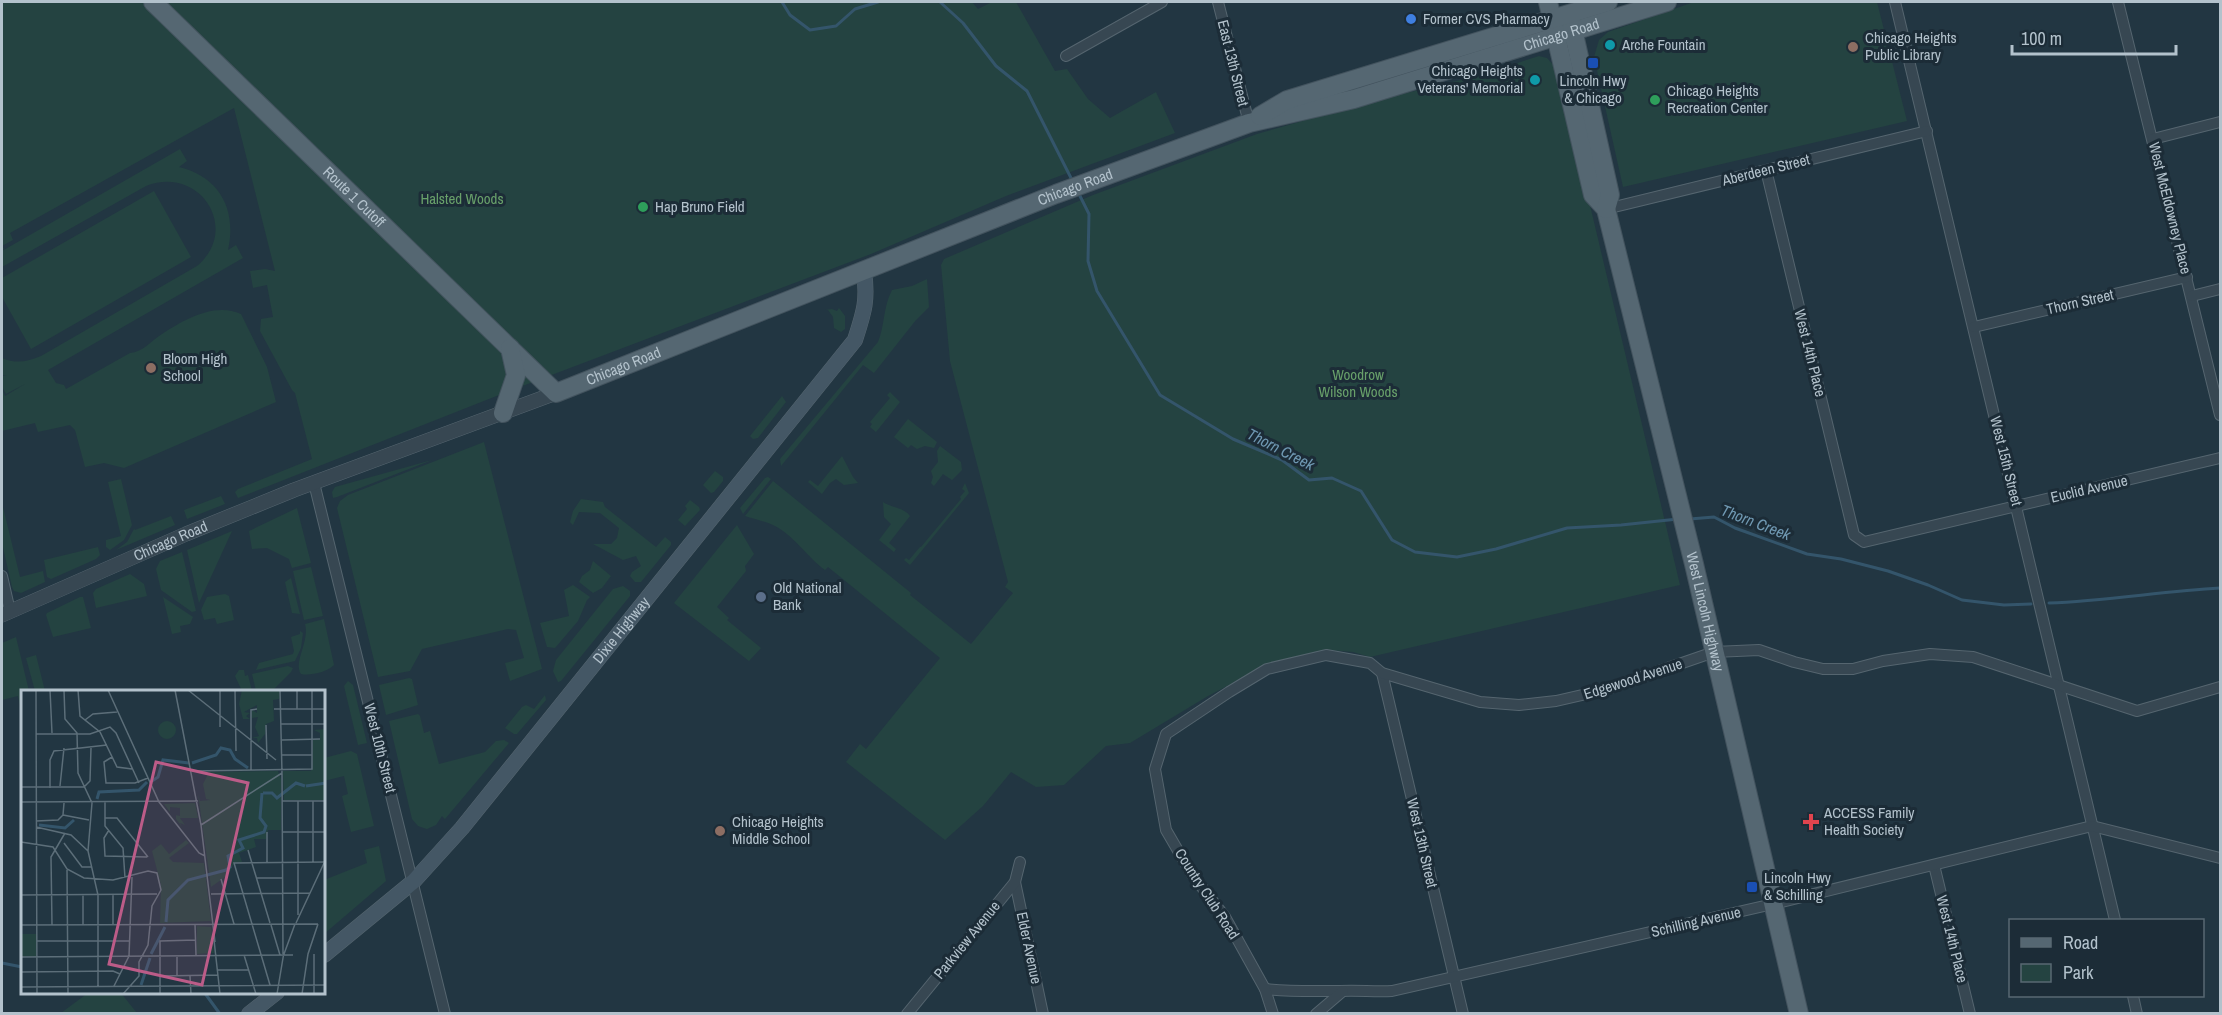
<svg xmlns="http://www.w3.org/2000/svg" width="2222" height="1015" viewBox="0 0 2222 1015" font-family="'Archivo Narrow',sans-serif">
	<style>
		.green { fill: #244341 }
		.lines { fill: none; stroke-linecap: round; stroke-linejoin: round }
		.stream { stroke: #34556b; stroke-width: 3 }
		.minor-casing { stroke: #55656f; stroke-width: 12 }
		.tertiary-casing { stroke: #55656f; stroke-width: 15 }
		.secondary-casing { stroke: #55656f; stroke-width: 16 }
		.primary-casing { stroke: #43535e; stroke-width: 20 }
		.minor { stroke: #374752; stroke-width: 10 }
		.tertiary { stroke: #374752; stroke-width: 14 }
		.secondary { stroke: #445765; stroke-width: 15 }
		.primary { stroke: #556772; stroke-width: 18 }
		.shop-dot { fill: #3f7fe0; stroke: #1c2c37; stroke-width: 2 }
		.culture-dot { fill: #0f9aa8; stroke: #1c2c37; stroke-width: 2 }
		.education-dot { fill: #8d6e63; stroke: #1c2c37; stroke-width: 2 }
		.transit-dot { fill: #1a4fb4; stroke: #1c2c37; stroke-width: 2 }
		.leisure-dot { fill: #2e9e5b; stroke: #1c2c37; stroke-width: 2 }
		.service-dot { fill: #5c6f8a; stroke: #1c2c37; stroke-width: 2 }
		.health-dot { fill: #e0444e; stroke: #1c2c37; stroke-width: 2 }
		.labels { text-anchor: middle; stroke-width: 6; stroke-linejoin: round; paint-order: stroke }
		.poi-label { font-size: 15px; fill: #b3c2cc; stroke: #1c2c37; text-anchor: start }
		.street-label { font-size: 15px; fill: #b3c2cc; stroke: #1c2c37 }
		.park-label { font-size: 15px; fill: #68a06a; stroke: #1c2c37 }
		.water-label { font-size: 16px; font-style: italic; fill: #7099b3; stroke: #1c2c37 }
		.inset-river { fill: none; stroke: #34556b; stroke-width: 3 }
		.inset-road { fill: none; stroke: #5c6e79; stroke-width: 1.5 }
		.view { fill: #bc5c88; fill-opacity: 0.15; stroke: #bc5c88; stroke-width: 3 }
		.inset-edge { fill: none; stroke: #b3c2cc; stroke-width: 3 }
	</style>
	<rect width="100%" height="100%" fill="#223642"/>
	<!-- green -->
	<g class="green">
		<path d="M2 2H972L978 9 992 2H1016L1055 71 1067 69 1088 99 1110 118 1156 92 1175 133 1006 196 871 254 499 395 238 498 235 492 238 489 312 459 295 393 292 390 260 331 261 319 273 317 267 285 253 288 250 271 265 269 275 271 234 108 10 233 13 240 2 246 4 249 2 250Z"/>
		<path d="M1694 2H1877L1907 121 1623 187 1594 57 1599 40 1608 32Z"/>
		<path d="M1539 56 1547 58 1558 70 1680 585 1370 657 1353 652 1329 650 1273 662 1208 696 1130 743 1106 746 1064 785 1036 787 1011 772 983 806 945 840 846 762 860 744 866 749 940 658 828 567 825 570C807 557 794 535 773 525 764 521 754 519 745 516L773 481 911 593 910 595 971 644 1013 593 1005 587 1008 582 950 361 941 265 944 259 1093 195 1257 134 1369 102 1473 77Z"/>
		<path d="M180 149 187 161 179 167C220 177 237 210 228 250L236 245 243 258 48 370 56 383 64 385 66 389 130 353C143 352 151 341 162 334 184 320 214 302 241 314L267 367 276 402 124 468 104 463 85 467 75 430 70 425 38 432 35 423 2 431V389L5 396 25 384 6 394 2 387V376H7L2 375V358C16 364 27 362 41 356L197 266C241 229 200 165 146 186L2 267V251Z"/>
		<path d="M154 191 191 257 31 349 2 297V278Z"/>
		<path d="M927 279 929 307 916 320 874 373 863 365 781 466 780 459 878 342C885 325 883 307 892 290L912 286Z"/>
		<path d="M839 308 845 316V329L841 332 834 328 833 317 828 310H825L832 309 837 311Z"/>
		<path d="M890 392 900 402 876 432 870 427 872 424 870 422 890 398 887 395Z"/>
		<path d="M782 396 786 402 758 438 753 439 750 436Z"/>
		<path d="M908 419 937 442 934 448 925 446 917 449 911 445 908 448 894 437Z"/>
		<path d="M484 442 542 669 510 681 505 663 524 658 516 630 508 629 422 649 410 671 378 677 337 508 340 501 348 495Z"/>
		<path d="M940 446 961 462 962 470 952 480 943 474 934 486 931 483 933 477 931 471 938 462 937 451Z"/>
		<path d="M842 456 853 477 858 483 844 485 836 479 830 483 822 494 808 482 810 480 818 486Z"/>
		<path d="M432 460 337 497 333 498 332 492 335 487Z"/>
		<path d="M715 471 723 477V481L714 492 711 493 703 485Z"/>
		<path d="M768 477 771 479 743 514 740 508 765 478Z"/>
		<path d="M121 479 132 525 124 540 110 550 106 547V540L121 536 108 482Z"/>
		<path d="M965 483 969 493 910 565 904 560 906 558 909 560 920 547H921L961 499 960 497 965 491 962 489Z"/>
		<path d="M221 496 225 504 187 519 184 510Z"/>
		<path d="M581 499 603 502 605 507 656 547 665 537 671 542V545L641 582H635L630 576 632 572 641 566 636 556 623 560 593 544H611L617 538 619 528 600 513 579 512 573 525 570 522 573 511Z"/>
		<path d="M690 500 699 507 700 510 685 526 678 520 687 509 685 506Z"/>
		<path d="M883 502C892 508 903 507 910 516L889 543 896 549 894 552 879 540 891 524 884 517Z"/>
		<path d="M2 503 20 577 43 571 45 582 21 593 14 591 12 587 2 543Z"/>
		<path d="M297 508 311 563 292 568 289 559 267 548 252 549 249 531Z"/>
		<path d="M171 516 175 525 116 550 127 542 134 529 135 530Z"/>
		<path d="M737 525 754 554 745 566 746 571 717 607 729 618 727 620 761 648 749 661 674 603Z"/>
		<path d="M232 531 199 603 187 550Z"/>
		<path d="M98 547 100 555 96 559 51 579 47 577 44 560Z"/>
		<path d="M182 552 196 611 192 612 161 590 156 569 160 561Z"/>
		<path d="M593 561 611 576 602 588 593 593 579 582 582 576 590 570Z"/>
		<path d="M311 567 323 616 304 620 293 571Z"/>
		<path d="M130 574 144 584 147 596 96 608 93 593 96 589Z"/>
		<path d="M291 578 300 614 292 613 285 582Z"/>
		<path d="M573 585 590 597 587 600 578 621 555 648 547 647 540 623 569 616 564 590Z"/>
		<path d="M623 586 630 591V596L561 681 558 682 553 671 556 660 613 589Z"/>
		<path d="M225 594 229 596 234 620 217 624 215 618 204 620 201 610 207 597Z"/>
		<path d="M80 597H83L91 628 53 637 46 615 47 613Z"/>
		<path d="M163 597 193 617 190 624 180 626 181 632 172 634Z"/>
		<path d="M324 619 334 665C327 672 311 676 301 674 293 662 310 641 305 624Z"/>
		<path d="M300 631 303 633 301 648 295 661 256 670 259 663 293 654 294 651 291 637 300 634Z"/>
		<path d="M16 637 29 691H22V714L18 696 2 700V643Z"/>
		<path d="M36 655 45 691H35L26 658Z"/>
		<path d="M288 666 293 668 291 672 272 691H256L252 674Z"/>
		<path d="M239 670H244L245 676 248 675 252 691H242L235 676Z"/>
		<path d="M409 678 412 679 418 705 386 715 379 685Z"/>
		<path d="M348 681 353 685 367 743 358 745 344 686Z"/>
		<path d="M545 695 546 700 517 734H514L505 728 522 707 526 705 534 709Z"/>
		<path d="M418 714 420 716 424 733 430 731 439 764 485 752 496 741 504 740 509 743 445 819 442 816 436 825 427 829 418 826 412 819 389 721Z"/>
		<path d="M351 751 357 754 374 826 351 832 342 796 348 794 344 776 324 781V758Z"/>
		<path d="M379 846 386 881 324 934V880L367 863 364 850Z"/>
		<path d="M120 992 137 1013H61L88 993Z"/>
	</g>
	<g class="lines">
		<!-- stream -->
		<g class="stream">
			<path d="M782 2 790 15 810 30 836 26 855 9 878 2"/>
			<path d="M940 2 963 23 996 66 1027 91 1072 180"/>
			<path d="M1078 192 1089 214 1088 261 1097 291 1160 395 1233 439 1282 460 1309 480 1332 478 1361 491 1392 540 1415 552 1457 557 1496 549 1567 528 1621 525 1678 519"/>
			<path d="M1690 519 1714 517 1735 528 1807 554 1841 559 1888 571 1928 585 1962 600 2004 605 2031 604"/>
			<path d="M2049 603C2107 601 2163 591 2220 588"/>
			<path d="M2 963 22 967"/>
			<path d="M204 992 220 1014"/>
		</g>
		<defs>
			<g id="minor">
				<path d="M1218 2 1249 123"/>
				<path d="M1895 2 2115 920"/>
				<path d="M2118 2 2220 415"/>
				<path d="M1066 56 1162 2"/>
				<path d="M2153 139 2220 122"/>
				<path d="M1766 170 1854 535 1864 542 2220 458"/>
				<path d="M1606 209 1927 131"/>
				<path d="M2192 296 2220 289"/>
				<path d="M1974 327 2187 277"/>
				<path d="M314 483 445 1014"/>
				<path d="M2 576 10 611"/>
				<path d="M1382 673 1463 1014"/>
				<path d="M1934 865 1970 1014"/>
				<path d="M1015 882 1043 1014"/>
				<path d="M1265 989C1292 992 1314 991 1340 991 1358 990 1375 992 1392 991L1773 904 2092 826 2220 858"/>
				<path d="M2133 996 2137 1014"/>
				<path d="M907 1014 1015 882 1020 862"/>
				<path d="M1273 1014 1265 989 1225 917 1191 873 1166 830 1155 769 1166 734 1229 692 1267 669 1326 655 1370 663 1382 673 1480 702 1519 705 1556 701 1604 690 1714 652 1759 650 1794 662 1823 669H1853L1883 661 1930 654 1973 657 2137 711 2220 687"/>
				<path d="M1316 1014 1343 991"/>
			</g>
			<g id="tertiary">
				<path id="s1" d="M2 615 186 534 294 490 556 393"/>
			</g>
			<g id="secondary">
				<path id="s2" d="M324 955 414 881 462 828 855 340C864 312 868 301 864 271"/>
				<path d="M249 1014 277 992"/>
			</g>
			<g id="primary">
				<path id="s3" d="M153 2 556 393 1056 194 1249 123 1354 99 1667 2"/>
				<path id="s4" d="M1548 2 1593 195 1606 209 1694 564 1799 1014"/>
				<path d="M1571 21 1610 195 1606 209"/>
				<path d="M1260 116 1287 100 1608 2"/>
				<path d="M503 413 516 375 510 348"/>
			</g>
		</defs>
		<!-- minor casing -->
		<use href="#minor" class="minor-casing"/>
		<!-- tertiary casing -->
		<use href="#tertiary" class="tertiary-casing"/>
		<!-- secondary casing -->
		<use href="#secondary" class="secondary-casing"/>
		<!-- primary casing -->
		<use href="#primary" class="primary-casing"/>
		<!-- minor -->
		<use href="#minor" class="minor"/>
		<!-- tertiary -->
		<use href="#tertiary" class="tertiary"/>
		<!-- secondary -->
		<use href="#secondary" class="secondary"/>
		<!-- primary -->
		<use href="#primary" class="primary"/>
	</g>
	<!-- markers -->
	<circle class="shop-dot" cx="1411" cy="19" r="6"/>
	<g class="culture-dot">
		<circle cx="1610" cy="45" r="6"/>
		<circle cx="1535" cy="80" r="6"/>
	</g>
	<g class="education-dot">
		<circle cx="1853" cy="47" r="6"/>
		<circle cx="151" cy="368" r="6"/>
		<circle cx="720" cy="831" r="6"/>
	</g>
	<g class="transit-dot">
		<rect x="1587" y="57" width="12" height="12" rx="3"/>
		<rect x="1746" y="881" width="12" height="12" rx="3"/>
	</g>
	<g class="leisure-dot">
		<circle cx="1655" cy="100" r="6"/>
		<circle cx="643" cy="207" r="6"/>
	</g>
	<circle class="service-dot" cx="761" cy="597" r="6"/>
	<path class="health-dot" d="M1808 813h6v6h6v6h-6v6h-6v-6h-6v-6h6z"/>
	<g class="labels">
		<!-- poi labels -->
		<g class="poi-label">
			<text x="1423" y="24">Former CVS Pharmacy</text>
			<text x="1865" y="43">Chicago Heights<tspan x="1865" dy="17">Public Library</tspan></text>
			<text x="1622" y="50">Arche Fountain</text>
			<text x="1523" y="76" text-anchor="end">Chicago Heights<tspan x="1523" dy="17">Veterans' Memorial</tspan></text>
			<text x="1593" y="86" text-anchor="middle">Lincoln Hwy<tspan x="1593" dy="17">&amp; Chicago</tspan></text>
			<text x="1667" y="96">Chicago Heights<tspan x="1667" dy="17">Recreation Center</tspan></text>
			<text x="655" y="212">Hap Bruno Field</text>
			<text x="163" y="364">Bloom High<tspan x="163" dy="17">School</tspan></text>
			<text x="773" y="593">Old National<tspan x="773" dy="17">Bank</tspan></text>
			<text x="1824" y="818">ACCESS Family<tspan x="1824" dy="17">Health Society</tspan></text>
			<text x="732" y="827">Chicago Heights<tspan x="732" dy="17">Middle School</tspan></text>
			<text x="1764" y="883">Lincoln Hwy<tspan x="1764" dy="17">&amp; Schilling</tspan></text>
		</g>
		<!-- street labels -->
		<g class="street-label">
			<text dy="5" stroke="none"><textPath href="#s3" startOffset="1630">Chicago Road</textPath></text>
			<text transform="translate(1233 63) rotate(76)" y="5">East 13th Street</text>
			<text transform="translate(1766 170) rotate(-14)" y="5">Aberdeen Street</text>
			<text dy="5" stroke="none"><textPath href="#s3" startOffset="1120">Chicago Road</textPath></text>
			<text dy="5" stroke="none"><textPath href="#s3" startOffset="280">Route 1 Cutoff</textPath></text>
			<text transform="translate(2170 208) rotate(76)" y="5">West McEldowney Place</text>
			<text transform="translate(2080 302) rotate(-13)" y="5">Thorn Street</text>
			<text transform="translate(1810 353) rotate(76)" y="5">West 14th Place</text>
			<text dy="5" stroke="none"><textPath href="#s3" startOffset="634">Chicago Road</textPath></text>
			<text transform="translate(2006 461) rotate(76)" y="5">West 15th Street</text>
			<text transform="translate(2089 489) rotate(-13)" y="5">Euclid Avenue</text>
			<text dy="5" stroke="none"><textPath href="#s1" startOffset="184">Chicago Road</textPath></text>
			<text dy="5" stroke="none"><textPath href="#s4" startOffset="632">West Lincoln Highway</textPath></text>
			<text dy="5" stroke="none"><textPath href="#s2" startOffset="442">Dixie Highway</textPath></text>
			<text transform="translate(1633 679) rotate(-18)" y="5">Edgewood Avenue</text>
			<text transform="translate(380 748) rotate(76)" y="5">West 10th Street</text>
			<text transform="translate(1422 843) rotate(77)" y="5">West 13th Street</text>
			<text transform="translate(1207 894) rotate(57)" y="5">Country Club Road</text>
			<text transform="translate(1696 922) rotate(-13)" y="5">Schilling Avenue</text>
			<text transform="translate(1952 939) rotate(76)" y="5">West 14th Place</text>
			<text transform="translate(967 940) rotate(-51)" y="5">Parkview Avenue</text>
			<text transform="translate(1029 948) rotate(78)" y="5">Elder Avenue</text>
		</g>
		<!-- park labels -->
		<g class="park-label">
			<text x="462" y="204">Halsted Woods</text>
			<text x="1358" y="380">Woodrow<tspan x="1358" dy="17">Wilson Woods</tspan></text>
		</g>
		<!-- water labels -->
		<g class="water-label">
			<text transform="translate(1281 449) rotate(27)" y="6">Thorn Creek</text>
			<text transform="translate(1756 522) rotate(21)" y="6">Thorn Creek</text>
		</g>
	</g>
	<!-- overview -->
	<g transform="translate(21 690)">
		<rect width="304" height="304" fill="#223642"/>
		<path d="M221 0H259L258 9 252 10 253 31 245 34 244 44 237 53 236 48H231L238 46 234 37 237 27 231 28 230 24 231 20 236 23V15L223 22 229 23 225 26 229 29H222L218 14ZM137 40a9 9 0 1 1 18 0a9 9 0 1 1-18 0ZM304 35V110H263L262 81H290L292 50 299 49V43L293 40 303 39ZM188 82 257 81 260 89V140H247L245 149H233L235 157 218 163 221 172H214L207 185 190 197 177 104 179 111 189 110 185 109 182 94ZM174 113 177 128H159L164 135 159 133 161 137 155 129V125L159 126V118L149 117V122L143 114ZM165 150 168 153 148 168 152 172 183 173 190 231 139 233 140 195 131 161 140 154 148 164ZM176 236 190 237 193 263 176 264ZM0 244H16V267H0Z" fill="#244341"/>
		<path class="inset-river" d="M171 73 195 65 200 58 209 60 214 69 227 78M131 91 137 87 142 70 168 73M285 96 305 93M242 103H251L256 108 275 93 284 96M76 109 78 102 118 100 126 92M18 135 44 138 53 130M145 232 147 210 167 190 205 180 209 177 207 166 222 158 218 150 243 142 245 136 239 128 241 103M130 264 144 237M120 295 129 268"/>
		<path class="inset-road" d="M15 0 16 304M29 0 31 43M43 0 44 29 56 43 57 83 71 113 67 161 77 205V297M57 0 59 26 79 42 96 77 111 79M87 0 138 112 178 163 184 166M154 0 180 135M167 0 255 70M199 0V37M214 0 215 61M253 19H305M276 19V0M64 30 72 24 96 22M260 34H305M245 35 246 69M15 44H69L89 37 95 43 118 93M261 50 299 49M261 65H291M91 67 83 72 85 93H114L127 88M230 80V20L236 19M171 81 291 79V0M261 83 262 264M39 96 43 58M0 97H63L69 91 70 58M29 98V70L33 61 86 55M261 111H305M277 111V225M292 111V172M0 112 177 111M84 112V136L102 158 104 188M42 125 68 130M84 128H96L127 167M15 131 37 130 42 125 43 113M15 137 50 145 67 161M88 140 83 148 84 166 126 167M246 142V172M261 142H305M0 152 32 157 46 179 63 188 92 190 127 181 136 183 140 200 131 216 127 255 118 272V286L102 304M43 153 61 177H70M227 160 249 233M46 180 47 304M236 188H262M200 189 213 234M190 204 289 203M0 205 136 204M275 233 304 171M174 234 175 265M0 235 297 234M31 235 30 167 44 143M62 235V205M92 235V205M250 235 259 265M193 250 199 304M16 251H108M194 252 180 135 261 83 259 0M263 264 274 234M293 264V304M223 265 235 304M156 266V286M0 267 272 265M197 280H227M0 282 92 281 99 284M139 286 197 285M169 286 170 304M249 295 213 173 305 172M93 296 108 266 111 187M0 297 305 295M139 304V251L175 250M256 304 263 262M281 304 287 264 297 234"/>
		<path class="view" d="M135 72 227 93 181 295 88 274Z"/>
		<rect width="304" height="304" class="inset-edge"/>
	</g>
	<!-- border -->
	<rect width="2222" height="1015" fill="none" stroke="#b3c2cc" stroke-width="6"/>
	<!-- legend -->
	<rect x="2009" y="919" width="195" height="78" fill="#1c2c37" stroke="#586873" stroke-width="1.5"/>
	<rect x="2021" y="938" width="30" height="9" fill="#556772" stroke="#586873" stroke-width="1.5"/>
	<text x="2063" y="949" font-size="18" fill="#b3c2cc">Road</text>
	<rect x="2021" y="964" width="30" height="18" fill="#244341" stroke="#586873" stroke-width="1.5"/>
	<text x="2063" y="979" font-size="18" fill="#b3c2cc">Park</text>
	<!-- scale -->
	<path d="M2012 45v9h164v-9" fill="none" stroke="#b3c2cc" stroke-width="3"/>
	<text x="2021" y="45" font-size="18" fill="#b3c2cc" stroke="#1c2c37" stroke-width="4.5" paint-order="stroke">100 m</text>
</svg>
